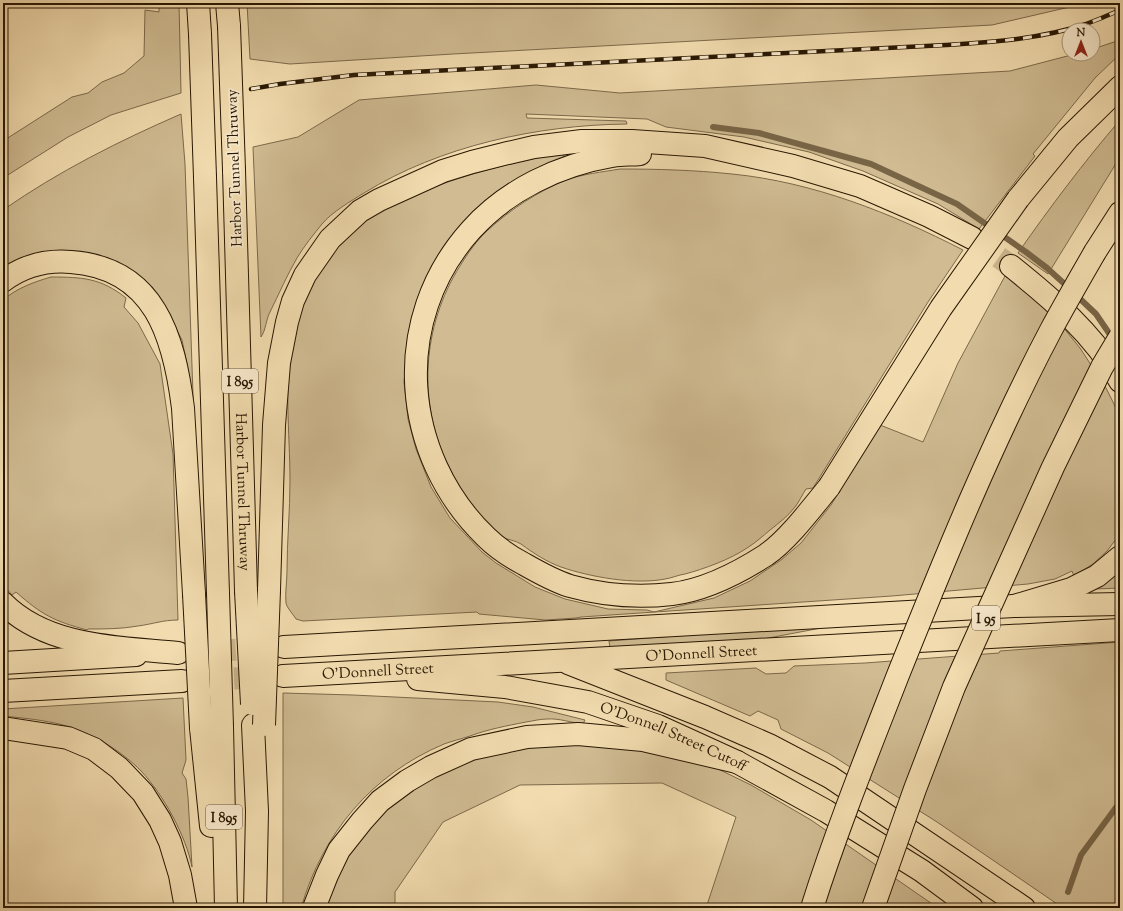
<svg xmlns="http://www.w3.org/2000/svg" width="1123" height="911" viewBox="0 0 1123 911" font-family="'Sorts Mill Goudy',serif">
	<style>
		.green { fill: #d0bb92; stroke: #7c694a }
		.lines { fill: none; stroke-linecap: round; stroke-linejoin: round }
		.stream { stroke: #786546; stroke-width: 6 }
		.primary-tunnel { stroke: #cab58c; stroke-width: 22; stroke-dasharray: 22 11; stroke-linecap: butt }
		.motorway-tunnel { stroke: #cab58c; stroke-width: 22; stroke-dasharray: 22 11; stroke-linecap: butt }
		.primary-casing { stroke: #281702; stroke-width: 24 }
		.motorway-casing { stroke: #281702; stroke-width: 24 }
		.primary { stroke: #f2dcaf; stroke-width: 22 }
		.motorway { stroke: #f2dcaf; stroke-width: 22 }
		.rail-casing { stroke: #281702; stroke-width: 4.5 }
		.rail { stroke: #f7e8cb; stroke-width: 3; stroke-dasharray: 9; stroke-linecap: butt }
		.motorway-bridge-casing { stroke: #281702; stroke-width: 24; stroke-linecap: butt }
		.motorway-bridge { stroke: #f2dcaf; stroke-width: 22 }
		.labels { text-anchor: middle; stroke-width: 3.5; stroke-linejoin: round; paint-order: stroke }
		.shield { fill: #f7e8cb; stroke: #66563e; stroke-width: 1 }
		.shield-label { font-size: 14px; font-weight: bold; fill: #281702 }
		.street-label { font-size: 15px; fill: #281702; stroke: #f7e8cb }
	</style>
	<rect width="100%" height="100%" fill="#f2dcaf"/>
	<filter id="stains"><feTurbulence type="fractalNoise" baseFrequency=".005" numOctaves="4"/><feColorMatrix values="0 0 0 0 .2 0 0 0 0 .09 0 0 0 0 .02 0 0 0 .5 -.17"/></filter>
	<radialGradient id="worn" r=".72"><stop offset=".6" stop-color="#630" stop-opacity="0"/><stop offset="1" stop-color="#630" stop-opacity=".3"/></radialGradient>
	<!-- green -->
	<g class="green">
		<path d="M159 3H179L181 93 111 115 68 137 3 178V141L72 97 88 93 102 82 124 73 144 56 145 10 159 12Z"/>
		<path d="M247 3 278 4 1087 3 992 25 453 54 290 64 250 59Z"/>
		<path d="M1120 40V54L1095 78 1033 154 1035 156 979 229 938 204 863 171 809 152 744 137 666 127 647 119 526 114 527 118 626 121 627 124C537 125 440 146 364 193 351 201 332 212 322 224 314 234 304 246 297 258 287 275 279 294 270 312 266 319 266 330 261 337L253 147 298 137 359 100 536 85 620 93 1010 71 1075 54H1093V49Z"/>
		<path d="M181 114 185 164 195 453 191 452 187 364 182 340 167 311 130 271H3V210C59 171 119 141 181 114Z"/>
		<path d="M1120 120V157L1048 274 1018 253C1050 207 1084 162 1120 120Z"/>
		<path d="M563 153 565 159 457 231 425 281 409 333 404 382 408 419 416 449 431 487 450 518 482 552 496 563 535 587 565 599 608 609 647 610 654 612 714 598 750 581 781 560 801 543 831 505 880 425 923 442 958 363 1005 276 1035 297 1054 316 1080 348 1106 388 1120 416V534L1107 551 1093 564 1074 576 1072 571 1055 579 1028 584 892 596 581 617 576 618 545 620 479 614 477 612 303 621 296 619C293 614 287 608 286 603 285 593 287 581 287 571 287 541 290 511 290 481 290 433 283 379 294 332 302 301 315 270 336 246 383 193 495 165 563 153Z"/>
		<path d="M620 169C657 169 694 170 732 174 813 182 891 213 963 250L928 302 813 488 806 489C802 495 799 502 795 507 788 516 779 523 770 530 763 536 755 543 747 548 731 559 704 569 685 574 678 575 672 578 665 579 635 585 590 577 561 567 547 562 533 553 521 544 515 540 507 540 502 537 499 535 495 531 493 528 474 511 460 490 449 467 417 403 422 326 460 266 468 253 477 240 488 230 511 209 537 192 566 180 583 174 602 172 620 169Z"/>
		<path d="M51 277C82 277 101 278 126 298L124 307 138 323 160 364 173 454 178 620C163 620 153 624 138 626 121 629 105 629 88 629L87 630C54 621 42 615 16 592L12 595 3 584V300C17 288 34 282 51 277Z"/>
		<path d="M1120 568V588L1095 589Z"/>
		<path d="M823 625 821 628 758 640 610 648 609 641Z"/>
		<path d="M1120 642V908H1063L937 822 828 753 781 729 778 720 758 711 750 716 666 680V673L756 668 766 674 786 673 794 666 865 663 999 653 1000 651Z"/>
		<path d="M283 693 353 695 498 702 533 707 585 720 583 724C572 723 559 718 547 719 540 719 533 721 526 722 506 726 489 729 470 736 461 739 452 741 444 744 371 775 323 833 301 908H283Z"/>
		<path d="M183 698 186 760 182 773 186 779 188 797 192 867C186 836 163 794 141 771 122 751 90 732 63 725 44 720 23 718 3 716V709Z"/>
		<path d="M607 741 712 766 751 785 811 820 938 908H706L736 817 662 783 520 785 443 822 395 892V908H322L329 889 364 828 399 796 456 763 528 744Z"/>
	</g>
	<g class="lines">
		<!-- stream -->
		<g class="stream">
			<path d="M713 127 759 133 871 164 957 204 1026 252 1047 268 1069 288"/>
			<path d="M1076 295 1096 314 1113 339"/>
			<path d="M1068 892 1081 855 1120 802"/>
		</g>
		<!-- primary-tunnel -->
		<g class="primary-tunnel">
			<path d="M181 653 267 648"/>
			<path d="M201 680 269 677"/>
		</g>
		<!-- motorway-tunnel -->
		<path class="motorway-tunnel" d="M972 238 1011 266"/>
		<defs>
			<g id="primary">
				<path d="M284 647 1014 606 1120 604"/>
				<path d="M3 663 136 655"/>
				<path d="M568 663 705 717 769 745 830 777 1024 908"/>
				<path id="s1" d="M283 676 1120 630"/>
				<path id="s2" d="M418 679 505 687 588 702 658 726 737 762 826 811 922 871 972 908"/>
				<path d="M3 691 182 681"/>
			</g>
			<g id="motorway">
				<path d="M198 3 200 34"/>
				<path d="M227 3 229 26"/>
				<path d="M640 154C631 155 621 154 612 156 559 165 507 190 471 230 390 320 401 455 486 537 497 548 511 557 524 564 538 572 554 581 570 586 602 595 638 598 672 594 705 590 738 573 766 555 788 540 811 509 829 487"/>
				<path id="s3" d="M234 170 246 591"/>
				<path d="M205 177 218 593"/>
				<path d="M1018 199 1068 138 1120 87"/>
				<path d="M1095 252 1120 213"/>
				<path d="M1011 266C1051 298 1095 335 1120 381"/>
				<path d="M3 281C23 266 47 260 71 262 155 268 174 337 183 408L194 594"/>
				<path d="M269 590 274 425 279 363 287 322 293 301 305 275 330 239 360 211 379 200 443 171 472 162 508 153 534 147 582 141H632L705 146 793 166 860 186 929 216 972 238"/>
				<path d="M3 603C48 648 119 647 178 653"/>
				<path d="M1014 606 1071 589 1097 576 1120 557"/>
				<path d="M253 725 257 811 255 908"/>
				<path d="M222 727 226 908"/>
				<path d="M3 728 68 738 94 749 119 768 143 793 160 820 170 842 180 875 186 908"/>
				<path d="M201 728 211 826"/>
				<path d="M314 908 327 875 339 850 362 821 380 801 407 781 431 767 471 749 527 737 578 734 643 740 737 762"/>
			</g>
		</defs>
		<!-- primary casing -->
		<use href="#primary" class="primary-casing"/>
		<!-- motorway casing -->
		<use href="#motorway" class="motorway-casing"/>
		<!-- primary -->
		<use href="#primary" class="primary"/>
		<!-- motorway -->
		<use href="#motorway" class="motorway"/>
		<defs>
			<path id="rail" d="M251 89 280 84 354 75 946 45C993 42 1041 39 1086 24 1097 20 1109 15 1120 10"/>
		</defs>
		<!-- rail casing -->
		<use href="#rail" class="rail-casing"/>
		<!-- rail -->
		<use href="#rail" class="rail"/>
		<defs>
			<g id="motorway-bridge">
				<path d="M229 26 234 170"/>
				<path d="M200 34 205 177"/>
				<path d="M829 487 941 308 1018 199"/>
				<path d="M246 591 252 704"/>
				<path d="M218 593 222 727"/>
				<path d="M194 594 201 728"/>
				<path d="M264 725 269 590"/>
				<path d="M812 908C837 829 868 752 898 675 945 558 992 442 1051 330 1065 304 1080 278 1095 252"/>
				<path d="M873 908 915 789 954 687 1053 467 1102 367 1120 337"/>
			</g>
		</defs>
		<!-- motorway-bridge casing -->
		<use href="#motorway-bridge" class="motorway-bridge-casing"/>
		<!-- motorway-bridge -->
		<use href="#motorway-bridge" class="motorway-bridge"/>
	</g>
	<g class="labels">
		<!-- shield labels -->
		<g class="shield">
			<rect x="222" y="369" width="36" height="24" rx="3"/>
			<rect x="972" y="606" width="28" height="24" rx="3"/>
			<rect x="206" y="805" width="36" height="24" rx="3"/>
		</g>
		<g class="shield-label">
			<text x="240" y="386">I 895</text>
			<text x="986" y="623">I 95</text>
			<text x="224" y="822">I 895</text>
		</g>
		<!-- street labels -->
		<g class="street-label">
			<text transform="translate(234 168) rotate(-92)" y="5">Harbor Tunnel Thruway</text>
			<text dy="5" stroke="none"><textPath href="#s3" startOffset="322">Harbor Tunnel Thruway</textPath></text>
			<text dy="5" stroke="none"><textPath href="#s1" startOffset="419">O'Donnell Street</textPath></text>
			<text dy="5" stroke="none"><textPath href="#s1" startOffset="95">O'Donnell Street</textPath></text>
			<text dy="5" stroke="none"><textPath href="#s2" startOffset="264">O'Donnell Street Cutoff</textPath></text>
		</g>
	</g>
	<!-- margin -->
	<rect width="1123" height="911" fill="none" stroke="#f2dcaf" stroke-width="16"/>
	<rect x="4" y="4" width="1115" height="903" fill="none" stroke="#281702" stroke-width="2"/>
	<rect x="8" y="8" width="1107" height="895" fill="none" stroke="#281702"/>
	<!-- north arrow -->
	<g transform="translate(1081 42)"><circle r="19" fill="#f7e8cb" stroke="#a4947b"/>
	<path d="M0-3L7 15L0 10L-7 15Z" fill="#8f2418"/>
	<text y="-6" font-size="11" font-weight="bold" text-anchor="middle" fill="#281702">N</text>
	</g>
	<rect width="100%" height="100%" filter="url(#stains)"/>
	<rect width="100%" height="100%" fill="url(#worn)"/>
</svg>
